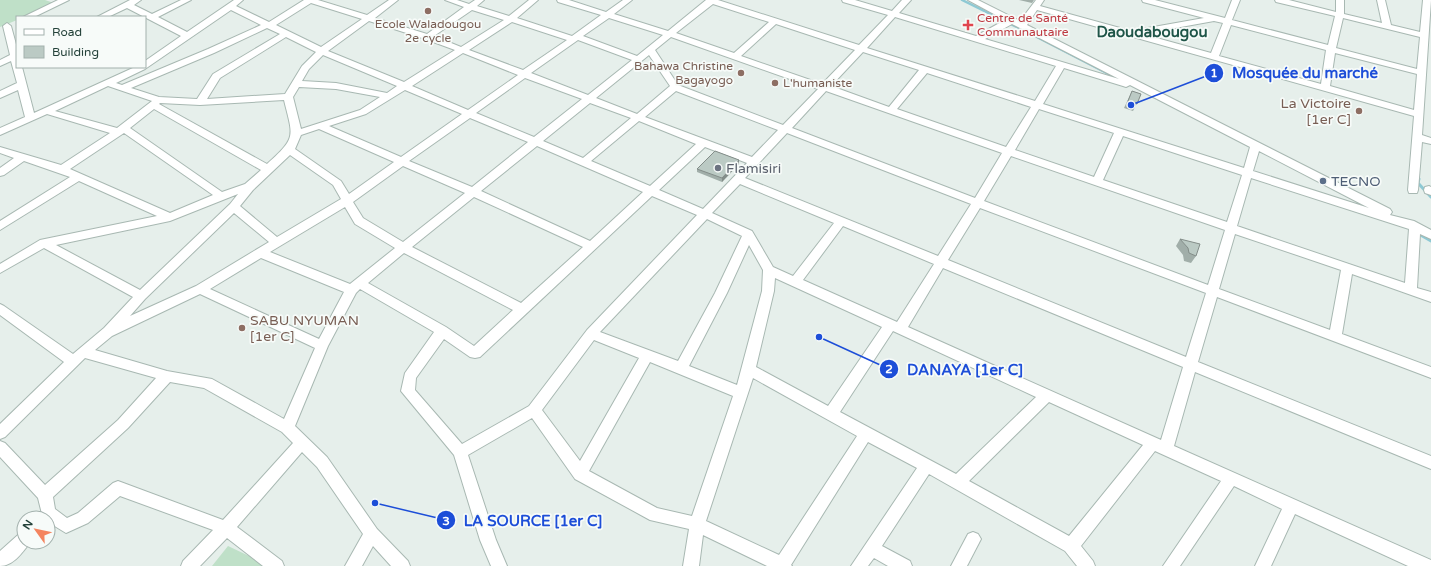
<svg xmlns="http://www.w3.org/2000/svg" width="1431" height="566" viewBox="0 0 1431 566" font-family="'Varela Round',sans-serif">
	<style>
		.green { fill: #bfe0c8 }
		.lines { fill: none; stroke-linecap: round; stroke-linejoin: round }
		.stream-far1 { stroke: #8ec9d4; stroke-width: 2.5 }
		.stream { stroke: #8ec9d4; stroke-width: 3 }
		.minor-casing { stroke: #a8b8b2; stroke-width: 2 }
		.minor { fill: #fff; fill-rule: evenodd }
		.wall { fill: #a1aea9 }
		.shaded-wall { fill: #838d89 }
		.building { fill: #bbcac4; stroke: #838d89 }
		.education-dot { fill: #8d6e63; stroke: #f7fbf9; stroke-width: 1.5 }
		.health-dot { fill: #e0444e; stroke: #f7fbf9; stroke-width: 1.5 }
		.worship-dot { fill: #6b7280; stroke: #f7fbf9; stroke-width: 1.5 }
		.service-dot { fill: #5c6f8a; stroke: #f7fbf9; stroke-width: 1.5 }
		.labels { text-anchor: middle; stroke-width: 3.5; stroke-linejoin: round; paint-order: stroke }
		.far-health-label { font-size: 12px; fill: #be3a42; stroke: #f7fbf9; text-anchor: start }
		.far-education-label { font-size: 12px; fill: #785e54; stroke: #f7fbf9 }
		.education-label { font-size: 14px; fill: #785e54; stroke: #f7fbf9; text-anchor: end }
		.worship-label { font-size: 14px; fill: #5b616d; stroke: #f7fbf9; text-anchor: start }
		.service-label { font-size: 14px; fill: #4e5e75; stroke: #f7fbf9; text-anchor: start }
		.far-district-label { font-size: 15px; font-weight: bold; fill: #1f5548; stroke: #f7fbf9 }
		.leader { fill: none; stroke: #1d4ed8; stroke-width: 1.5 }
		.callout-dot { fill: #1d4ed8; stroke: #f7fbf9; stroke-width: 1.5 }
		.mark-label { font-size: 12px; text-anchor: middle; font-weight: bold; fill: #fff }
		.callout-label { font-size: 15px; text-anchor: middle; font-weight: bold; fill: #1d4ed8; stroke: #f7fbf9; stroke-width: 3.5; stroke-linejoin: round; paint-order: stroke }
	</style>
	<rect width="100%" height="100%" fill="#e6efeb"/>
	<!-- green -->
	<g class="green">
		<path d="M0 0H45L54 3 23 17H17V20L0 27Z"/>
		<path d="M228 546 270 566H212Z"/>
	</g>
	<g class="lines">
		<!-- stream-far1 -->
		<g class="stream-far1">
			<path d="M962 0 1021 29"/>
			<path d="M1029 33 1120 80"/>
		</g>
		<!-- stream -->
		<g class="stream">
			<path d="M1419 179 1418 183 1431 197"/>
			<path d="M1417 233 1431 241"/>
		</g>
		<defs>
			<g id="minor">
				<path d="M58 0H69L34 17H23Z"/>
				<path d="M130 0H141L134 5 152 14 181 0H191L158 17 187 32 234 0H243L236 6 269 22 304 0H318L367 15 389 0H398L375 18 427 34 464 7 445 0H457L469 4 475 0H484L477 6 509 16 529 0H538L517 18 572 36 601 15 558 2 557 0H569L606 12 623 0H632L614 14 668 31 706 0H718L859 45 888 15 843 2 842 0H855L892 11 902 0H911L899 13 976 36 1005 20 968 0H978L1020 21 1036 0H1044L1040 6 1131 31 1204 18 1143 2 1142 0H1155L1225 18 1232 0H1240L1232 20 1328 45 1335 16 1276 2 1275 0H1289L1336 12V0H1344V14L1382 23 1377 0H1385L1391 25 1420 32 1423 0H1431L1422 135 1431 138V144L1422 142 1418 190 1417 193H1409L1408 190 1414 116 1037 10 1027 25 1390 209 1392 212 1390 215 1414 221 1431 230V239L1420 234 1417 288 1431 292V302L1352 274 1342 334 1431 367V378L1217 297 1198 362 1431 456V469L1195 372 1174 446 1431 560V566H1408L1295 514 1271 566H1255L1282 509 1234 486 1180 566H1163L1221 481 1155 451 1081 546 1093 561 1095 566H1077L1065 551 929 474 882 546 910 561 912 566H888L874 558 868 566H851L917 468 868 442 791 565 792 566H767L703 535 699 566H683L689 529 650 520 575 479 532 418 468 455 496 540 507 566H491L480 540 454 455 401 391 405 373 434 332 360 289 356 293 328 346 295 426 327 457 377 529 408 561 410 566H391L373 546 362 566H345L363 534 317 467 302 452 237 527 282 561 284 566H263L227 538 200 566H181L183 561 213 530 120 496 88 523 66 533 48 522V518H43L38 498 0 457V441L5 443 45 485 118 420 156 378 85 358 5 437 0 439V424L64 362 0 315V304L4 306 73 354 104 328 133 297 44 248 0 273V264L40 240 157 216 79 181 0 230V221L70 177 24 161 4 175 0 176V168L14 158 0 153V147L61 165 110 133 47 114 0 135V128L25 117 18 90 0 98V91L17 83 11 61 0 66V60L10 55 3 26 7 23 11 26 17 48V67H22L34 113 135 67H145V61L181 36 127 8 108 17H97ZM311 3 362 19 321 47 276 25ZM713 4 769 22 734 53 676 33ZM231 10 261 25 208 49 122 85 116 83 145 69ZM472 10 504 20 461 47 434 36ZM895 17 1056 66 1035 101 867 48ZM609 18 663 35 637 56 583 36ZM1343 18 1420 37 1417 69 1336 48ZM369 21 425 39 455 50 404 82 328 51ZM1214 21 1223 23 1211 53 1142 34ZM512 22 567 40 523 70 469 50ZM776 24 855 50 822 84 741 56ZM1012 24 1119 79 985 39ZM1231 25 1326 50 1321 84 1219 56ZM267 28 280 34 213 74 197 99 159 97 131 88 214 53ZM286 37 316 52 302 66 285 94 207 99 220 78ZM671 37 818 89 783 125 678 85 655 50ZM578 40 632 60 588 95 531 73ZM863 52 919 70 889 107 831 86ZM463 53 518 75 468 110 412 86ZM1335 53 1417 74 1414 110 1330 86ZM323 55 397 86 387 93 336 83 302 81 309 69ZM649 55 670 86 637 114 596 98ZM1064 68 1123 86 1126 87 1130 85 1250 147 1244 168 1043 104ZM927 73 1031 107 1006 147 897 109ZM525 78 582 99 534 137 476 113ZM108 86 152 101 117 128 55 111ZM299 87 336 89 380 97 360 110 301 129 293 97ZM405 90 462 114 401 157 329 126 366 114ZM676 91 778 130 752 157 645 117ZM826 91 1002 153 975 198 792 128ZM284 100C293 137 297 137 267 164L159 104 160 103 200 105ZM590 103 631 118 583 158 543 141ZM154 109 261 170 245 184 222 192 130 128ZM1039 109 1114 133 1094 177 1015 150ZM470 118 528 142 472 187 409 161ZM639 121 696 144 650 186 591 161ZM319 129 394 162 349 194 341 181 295 149 301 135ZM124 133 213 195 170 213 70 169ZM787 133 971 204 938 256 745 178ZM1123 136 1242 175 1227 222 1103 180ZM537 146 643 192 590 241 481 191ZM705 147 747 163 703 209 659 190ZM1259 151 1369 208 1253 171ZM290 155 333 185 341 199 277 237 240 206 253 190ZM1011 156 1225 230 1208 285 984 201ZM403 166 465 193 403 242 363 218 353 202ZM1251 178 1409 229 1405 283 1237 226ZM740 184 834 223 793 276 773 267 752 231 712 213ZM238 194 230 204 140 290 56 245 170 221ZM652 196 697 215 587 330 529 406 462 444 415 390 416 378 444 339 470 357 475 358 480 357ZM474 197 583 247 521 303 412 247ZM345 207 355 224 395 248 350 284 270 252ZM980 208 1206 293 1186 357 948 260ZM234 213 269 242 196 286 130 316 145 299ZM707 219 742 236 715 293 678 361 600 332ZM843 226 934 264 897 322 803 280ZM1235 234 1341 270 1330 330 1219 289ZM749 245 763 270 762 291 737 385 689 366 727 293ZM404 253 513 310 474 346 446 327 368 283ZM261 258 344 292 319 339 210 289ZM943 268 1183 367 1161 440 908 327ZM775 278 882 327 828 406 756 367 774 291ZM200 294 315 348 284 419 212 379 167 371 95 350 112 336ZM893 331 1036 397 956 474 840 412ZM594 340 639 358 580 461 542 410ZM650 362 733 396 692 516 657 508 589 471ZM753 378 857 436 779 555 706 521ZM170 382 204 388 282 432 293 443 223 520 118 481 113 483 78 513 67 518 55 509 53 497 128 428ZM1049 402 1143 445 1069 536 969 481Z"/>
				<path d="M1429 186 1431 187V195L1425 193 1424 190 1425 187Z"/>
				<path d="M24 532V542H30L29 544C22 553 13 566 0 566V551L19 534Z"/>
				<path d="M973 532 978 534 981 539 967 566H951L968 534Z"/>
			</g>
		</defs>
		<!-- minor casing -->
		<use href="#minor" class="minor-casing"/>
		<!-- minor -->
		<use href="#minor" class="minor"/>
	</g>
	<!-- wall -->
	<g class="wall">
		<path d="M1019 0H1034L1032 3Z"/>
		<path d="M1132 91 1141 94 1133 111 1124 108Z"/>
		<path d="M739 164 722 182 697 172V169Z"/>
		<path d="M1180 239 1196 256 1191 263 1184 261 1183 255 1176 246Z"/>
	</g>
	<!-- shaded-wall -->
	<path class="shaded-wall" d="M739 160V164L722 182V178Z"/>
	<!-- building -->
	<g class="building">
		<path d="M1132 91 1141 94 1137 104 1128 101Z"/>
		<path d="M715 151 739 160 722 178 697 169Z"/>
		<path d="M1180 239 1200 244 1196 256 1189 253 1188 248Z"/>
	</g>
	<!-- markers -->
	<g class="education-dot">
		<circle cx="428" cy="11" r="4"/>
		<circle cx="741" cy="73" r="4"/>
		<circle cx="775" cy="83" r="4"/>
		<circle cx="1359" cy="111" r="4"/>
		<circle cx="242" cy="328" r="4"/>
	</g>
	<path class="health-dot" d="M966 19h4v4h4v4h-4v4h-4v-4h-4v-4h4z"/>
	<circle class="worship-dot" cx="718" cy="168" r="4"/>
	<circle class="service-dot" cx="1323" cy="181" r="4"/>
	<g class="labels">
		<!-- far-health labels -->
		<g class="far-health-label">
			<text x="977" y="22">Centre de Santé<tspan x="977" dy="14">Communautaire</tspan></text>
		</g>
		<!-- far-education labels -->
		<g class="far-education-label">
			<text x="428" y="28">Ecole Waladougou<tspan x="428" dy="14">2e cycle</tspan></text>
			<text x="733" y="70" text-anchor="end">Bahawa Christine<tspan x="733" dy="14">Bagayogo</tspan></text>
			<text x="783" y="87" text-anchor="start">L'humaniste</text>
		</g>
		<!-- education labels -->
		<g class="education-label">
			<text x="1351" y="108">La Victoire<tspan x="1351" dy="16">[1er C]</tspan></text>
			<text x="250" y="325" text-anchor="start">SABU NYUMAN<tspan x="250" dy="16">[1er C]</tspan></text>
		</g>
		<!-- worship labels -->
		<g class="worship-label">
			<text x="726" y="173">Flamisiri</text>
		</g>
		<!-- service labels -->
		<g class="service-label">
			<text x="1331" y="186">TECNO</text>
		</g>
		<!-- far-district labels -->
		<g class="far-district-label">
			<text x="1152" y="37">Daoudabougou</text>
		</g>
	</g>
	<!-- callouts -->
	<path class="leader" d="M1131 105L1214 73M819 337L889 369M375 503L446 520"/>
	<g class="callout-dot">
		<circle cx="1131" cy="105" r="4"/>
		<circle cx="819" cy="337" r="4"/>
		<circle cx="375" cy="503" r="4"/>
		<circle cx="1214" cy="73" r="10"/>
		<circle cx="889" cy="369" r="10"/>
		<circle cx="446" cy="520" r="10"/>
	</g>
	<g class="mark-label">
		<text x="1214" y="77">1</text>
		<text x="889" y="373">2</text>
		<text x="446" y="525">3</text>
	</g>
	<g class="callout-label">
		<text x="1305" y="78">Mosquée du marché</text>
		<text x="965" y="375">DANAYA [1er C]</text>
		<text x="533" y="526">LA SOURCE [1er C]</text>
	</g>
	<!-- legend -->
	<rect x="16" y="16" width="130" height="52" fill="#f7fbf9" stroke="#a3b1ad"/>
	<rect x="24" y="29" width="20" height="6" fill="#ffffff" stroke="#a3b1ad"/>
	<text x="52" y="36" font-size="12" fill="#24423a">Road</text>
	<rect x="24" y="46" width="20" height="12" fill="#bbcac4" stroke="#a3b1ad"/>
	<text x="52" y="56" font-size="12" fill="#24423a">Building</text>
	<!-- north arrow -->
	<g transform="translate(36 530) rotate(303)"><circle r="19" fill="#f7fbf9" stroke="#a3b1ad"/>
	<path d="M0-3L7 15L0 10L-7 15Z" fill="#f4845f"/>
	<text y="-6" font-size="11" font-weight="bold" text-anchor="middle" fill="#24423a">N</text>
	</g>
</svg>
